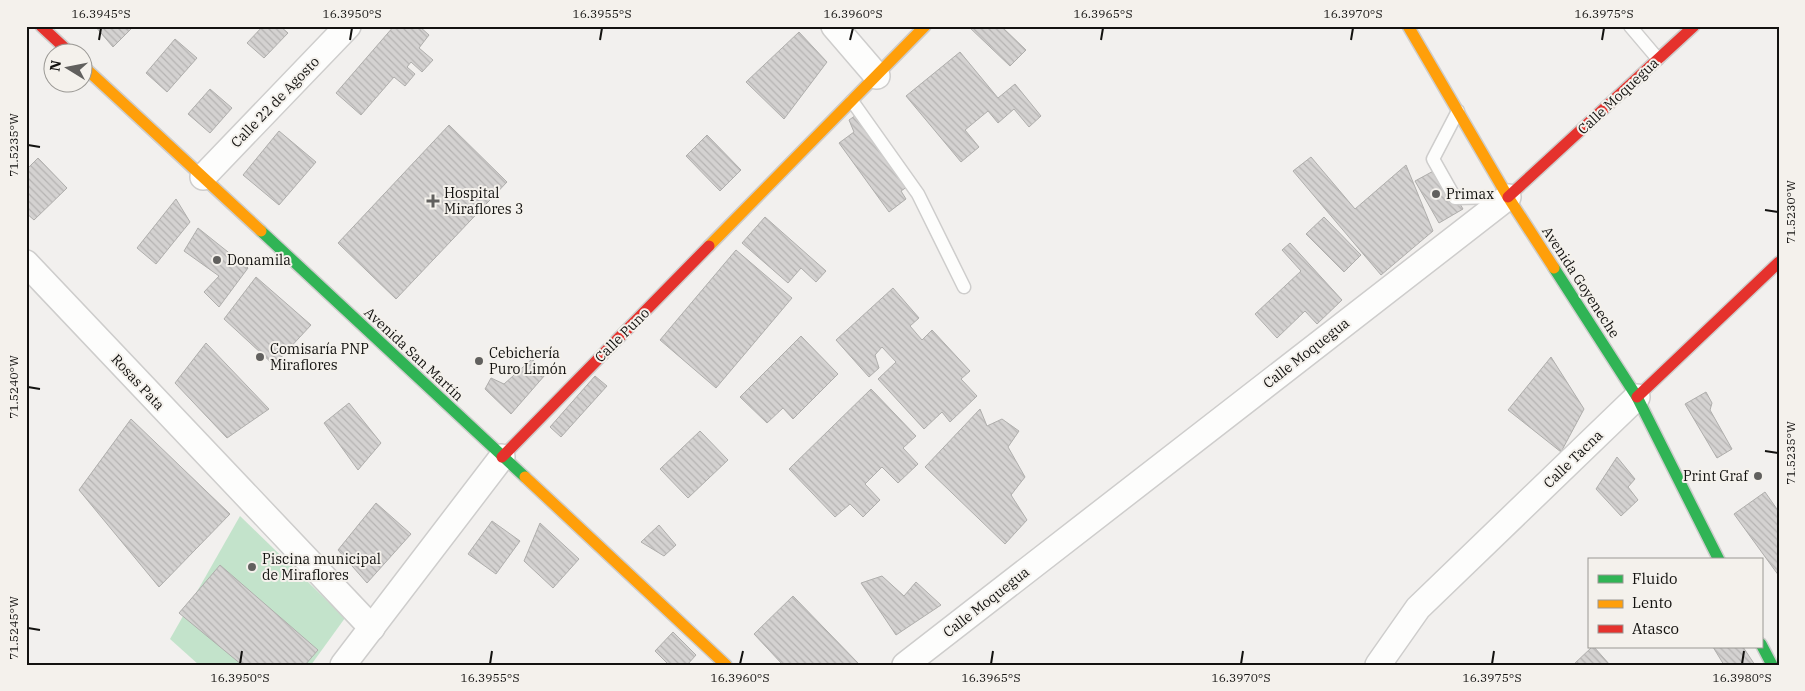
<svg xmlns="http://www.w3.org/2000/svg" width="1805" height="691" viewBox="0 0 1805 691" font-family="'IBM Plex Serif',serif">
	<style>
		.park { fill: #c3e3cb }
		.building { fill: url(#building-back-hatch); stroke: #afaeac }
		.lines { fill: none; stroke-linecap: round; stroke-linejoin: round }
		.lane-casing { stroke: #cecdcc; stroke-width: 15 }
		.street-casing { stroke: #cecdcc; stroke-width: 28 }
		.fast-casing { stroke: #cecdcc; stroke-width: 14 }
		.slow-casing { stroke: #cecdcc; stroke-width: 14 }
		.jam-casing { stroke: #cecdcc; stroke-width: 14 }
		.lane { stroke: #fdfdfc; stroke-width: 12 }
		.street { stroke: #fdfdfc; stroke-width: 25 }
		.fast { stroke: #30b455; stroke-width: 11 }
		.slow { stroke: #ff9f0a; stroke-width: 11 }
		.jam { stroke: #e5322d; stroke-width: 11 }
		.ticks { fill: none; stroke: #131210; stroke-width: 2 }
		.poi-dot { fill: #61605e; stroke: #f4f1ec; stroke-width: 2 }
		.labels { text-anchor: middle; stroke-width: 4; stroke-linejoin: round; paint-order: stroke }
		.street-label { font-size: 14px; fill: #131210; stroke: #f4f1ec }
		.poi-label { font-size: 14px; fill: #131210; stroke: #f4f1ec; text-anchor: start }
		.neatline { fill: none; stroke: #131210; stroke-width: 2 }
		.ticks-label { font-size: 12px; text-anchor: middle; fill: #131210 }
	</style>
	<defs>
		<pattern id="building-back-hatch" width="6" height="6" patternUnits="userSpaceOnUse" patternTransform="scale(1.25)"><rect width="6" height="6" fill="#d4d2d1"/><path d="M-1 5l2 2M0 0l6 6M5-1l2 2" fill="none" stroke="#b5b3b2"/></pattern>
	</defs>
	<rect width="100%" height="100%" fill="#f2f0ee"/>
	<!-- park -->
	<path class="park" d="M240 516 345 618 311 665H199L170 639Z"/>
	<!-- building -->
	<g class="building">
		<path d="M95 26H134L113 47Z"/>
		<path d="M263 26H280L288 33 264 58 247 43Z"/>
		<path d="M394 26H419L429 35 419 48 433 60 422 72 411 62 407 67 415 74 405 86 394 77 361 115 336 93Z"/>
		<path d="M968 26H1001L1026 50 1010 66Z"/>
		<path d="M799 32 827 62 784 119 746 82Z"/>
		<path d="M175 39 197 58 167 92 146 73Z"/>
		<path d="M960 52 998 98 1015 84 1041 116 1029 127 1014 109 998 123 988 111 965 130 979 147 961 162 906 96Z"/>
		<path d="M210 89 232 108 210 133 188 114Z"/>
		<path d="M862 111 914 182 901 191 906 199 889 212 839 143 854 132 849 120Z"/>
		<path d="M449 125 507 182 396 299 338 243Z"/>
		<path d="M279 131 316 162 279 205 243 175Z"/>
		<path d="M707 135 741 170 720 191 686 156Z"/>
		<path d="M1311 157 1355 209 1406 165 1433 231 1381 275 1293 171Z"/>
		<path d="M38 158 67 188 34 220 26 213V170Z"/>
		<path d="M1439 168 1463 209 1439 223 1415 181Z"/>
		<path d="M176 199 190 222 156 264 137 248Z"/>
		<path d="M765 217 826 271 816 282 801 268 788 283 742 243Z"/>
		<path d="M1324 217 1361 255 1344 272 1306 234Z"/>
		<path d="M198 228 248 268 219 307 204 292 219 276 184 251Z"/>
		<path d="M1290 243 1342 300 1317 324 1305 311 1277 338 1255 314 1301 271 1282 250Z"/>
		<path d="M736 250 792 298 716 388 660 340Z"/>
		<path d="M256 277 311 325 274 365 224 319Z"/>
		<path d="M893 288 919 318 910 326 922 340 932 330 970 371 961 379 977 396 950 422 942 412 924 429 878 379 896 362 882 347 875 355 879 368 869 377 836 340Z"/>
		<path d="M801 336 838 374 793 419 783 408 767 423 740 397Z"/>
		<path d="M206 343 269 409 227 438 175 383Z"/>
		<path d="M1551 357 1584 409 1561 452 1508 410Z"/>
		<path d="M532 359 545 375 511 414 485 389 491 378 504 384Z"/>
		<path d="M595 376 607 386 561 437 550 427Z"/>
		<path d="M871 389 916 436 903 448 918 464 898 483 882 467 865 484 880 500 863 517 850 504 835 517 789 469Z"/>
		<path d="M1706 392 1712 403 1710 410 1732 449 1717 458 1685 404Z"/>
		<path d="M349 403 381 443 358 470 324 423Z"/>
		<path d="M980 409 987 426 1002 419 1019 431 1008 447 1025 477 1011 495 1027 520 1005 544 925 467Z"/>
		<path d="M131 419 230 514 159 587 79 490Z"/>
		<path d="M700 431 728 460 688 498 660 469Z"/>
		<path d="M1617 457 1635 479 1628 487 1638 500 1621 516 1596 489Z"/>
		<path d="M1765 492 1779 512V576L1734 514Z"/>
		<path d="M376 503 411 534 367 583 338 550Z"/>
		<path d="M492 521 520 541 496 574 468 554Z"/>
		<path d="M540 523 579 559 553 588 524 561Z"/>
		<path d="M659 525 676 545 664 556 641 542Z"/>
		<path d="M220 565 318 650 305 665H242L179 613Z"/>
		<path d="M882 576 904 596 916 582 941 605 896 635 861 583Z"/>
		<path d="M793 596 858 663 855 665H783L754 634Z"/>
		<path d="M673 632 696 655 687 665H669L655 651Z"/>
		<path d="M1592 647H1594L1610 665H1573Z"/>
		<path d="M1713 647H1743L1755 665H1724Z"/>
	</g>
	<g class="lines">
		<defs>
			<g id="lane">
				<path d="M1630 26 1658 59"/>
				<path d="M852 101 918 194 964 287"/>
				<path d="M1458 111 1433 159 1455 198 1504 197"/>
			</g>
			<g id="street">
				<path d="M834 26 877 76"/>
				<path d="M203 177 348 26"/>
				<path d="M26 263 372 628"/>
				<path d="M343 665 502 457"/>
				<path d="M905 665 1508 197"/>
				<path d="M1378 665 1418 608 1637 397"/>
			</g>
			<g id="fast">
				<path d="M261 231 525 477"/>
				<path d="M1554 268 1637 397 1719 560"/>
				<path d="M1761 644 1772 665"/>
			</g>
			<g id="slow">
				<path d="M1408 26 1508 197 1554 268"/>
				<path d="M82 65 261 231"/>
				<path d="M709 246 925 26"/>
				<path d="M525 477 726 665"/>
			</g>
			<g id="jam">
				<path d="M41 26 69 52"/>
				<path d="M1508 197 1694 26"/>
				<path d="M1637 397 1779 262"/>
				<path d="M502 457 709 246"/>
			</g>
		</defs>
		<!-- lane casing -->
		<use href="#lane" class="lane-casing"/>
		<!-- street casing -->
		<use href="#street" class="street-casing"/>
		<!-- fast casing -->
		<use href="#fast" class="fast-casing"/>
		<!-- slow casing -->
		<use href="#slow" class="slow-casing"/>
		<!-- jam casing -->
		<use href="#jam" class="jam-casing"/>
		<!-- lane -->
		<use href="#lane" class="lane"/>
		<!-- street -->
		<use href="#street" class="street"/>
		<!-- fast -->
		<use href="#fast" class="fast"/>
		<!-- slow -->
		<use href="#slow" class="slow"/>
		<!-- jam -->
		<use href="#jam" class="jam"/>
	</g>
	<!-- ticks -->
	<path class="ticks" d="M99 40 101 28M350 40 352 28M600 40 602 28M850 40 853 28M1101 40 1103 28M1351 40 1353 28M1602 40 1604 28M28 145 40 147M1765 210 1778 212M28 387 40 389M1765 451 1778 453M28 628 40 630M240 664 242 651M490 664 492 651M740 664 743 651M991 664 993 651M1241 664 1243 651M1492 664 1494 651M1742 664 1744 651"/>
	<!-- markers -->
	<g class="poi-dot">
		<circle cx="1436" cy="194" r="5"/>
		<path d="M430.5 193.5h5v5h5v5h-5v5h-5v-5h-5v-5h5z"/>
		<circle cx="217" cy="260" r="5"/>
		<circle cx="260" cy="357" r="5"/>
		<circle cx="479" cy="361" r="5"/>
		<circle cx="1758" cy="476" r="5"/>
		<circle cx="252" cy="567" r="5"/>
	</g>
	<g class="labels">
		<!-- street labels -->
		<g class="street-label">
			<text transform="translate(1618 96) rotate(-43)" y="5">Calle Moquegua</text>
			<text transform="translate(275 102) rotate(-46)" y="5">Calle 22 de Agosto</text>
			<text transform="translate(1581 282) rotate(57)" y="5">Avenida Goyeneche</text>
			<text transform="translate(622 335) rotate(-45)" y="5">Calle Puno</text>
			<text transform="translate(1306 353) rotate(-38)" y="5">Calle Moquegua</text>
			<text transform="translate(414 354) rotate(43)" y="5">Avenida San Martín</text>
			<text transform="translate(138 382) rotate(47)" y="5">Rosas Pata</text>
			<text transform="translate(1573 459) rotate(-44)" y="5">Calle Tacna</text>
			<text transform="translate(986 602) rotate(-38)" y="5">Calle Moquegua</text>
		</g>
		<!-- poi labels -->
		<g class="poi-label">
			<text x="444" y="198">Hospital<tspan x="444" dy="16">Miraflores 3</tspan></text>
			<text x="1446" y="199">Primax</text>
			<text x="227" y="265">Donamila</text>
			<text x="270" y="354">Comisaría PNP<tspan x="270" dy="16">Miraflores</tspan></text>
			<text x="489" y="358">Cebichería<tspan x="489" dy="16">Puro Limón</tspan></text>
			<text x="1748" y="481" text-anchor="end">Print Graf</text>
			<text x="262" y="564">Piscina municipal<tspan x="262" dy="16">de Miraflores</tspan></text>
		</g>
	</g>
	<!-- border -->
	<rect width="1805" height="691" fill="none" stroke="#f4f1ec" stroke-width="55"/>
	<!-- legend -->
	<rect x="1588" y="558" width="175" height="90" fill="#f4f1ec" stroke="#9a9894"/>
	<rect x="1598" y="575" width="25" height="8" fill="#30b455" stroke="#9a9894"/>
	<text x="1632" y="584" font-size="15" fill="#131210">Fluido</text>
	<rect x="1598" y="600" width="25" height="8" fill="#ff9f0a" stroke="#9a9894"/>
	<text x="1632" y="608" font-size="15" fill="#131210">Lento</text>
	<rect x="1598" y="625" width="25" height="8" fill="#e5322d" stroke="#9a9894"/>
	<text x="1632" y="634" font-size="15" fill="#131210">Atasco</text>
	<!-- north arrow -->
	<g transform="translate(68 68) rotate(280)"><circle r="24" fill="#f4f1ec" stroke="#9a9894"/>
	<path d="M0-4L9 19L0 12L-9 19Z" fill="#61605e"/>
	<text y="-8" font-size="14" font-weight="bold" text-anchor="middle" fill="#131210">N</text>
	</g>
	<rect x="28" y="28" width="1750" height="636" class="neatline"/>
	<g class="ticks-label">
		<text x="101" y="18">16.3945°S</text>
		<text x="352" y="18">16.3950°S</text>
		<text x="602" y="18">16.3955°S</text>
		<text x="853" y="18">16.3960°S</text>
		<text x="1103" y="18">16.3965°S</text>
		<text x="1353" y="18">16.3970°S</text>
		<text x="1604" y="18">16.3975°S</text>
		<text transform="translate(14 145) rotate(-90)" y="4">71.5235°W</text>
		<text transform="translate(1791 212) rotate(-90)" y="4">71.5230°W</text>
		<text transform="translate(14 387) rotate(-90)" y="4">71.5240°W</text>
		<text transform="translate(1791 453) rotate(-90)" y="4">71.5235°W</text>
		<text transform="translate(14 628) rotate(-90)" y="4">71.5245°W</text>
		<text x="240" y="682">16.3950°S</text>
		<text x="490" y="682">16.3955°S</text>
		<text x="740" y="682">16.3960°S</text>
		<text x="991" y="682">16.3965°S</text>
		<text x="1241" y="682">16.3970°S</text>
		<text x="1492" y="682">16.3975°S</text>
		<text x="1742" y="682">16.3980°S</text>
	</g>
</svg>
